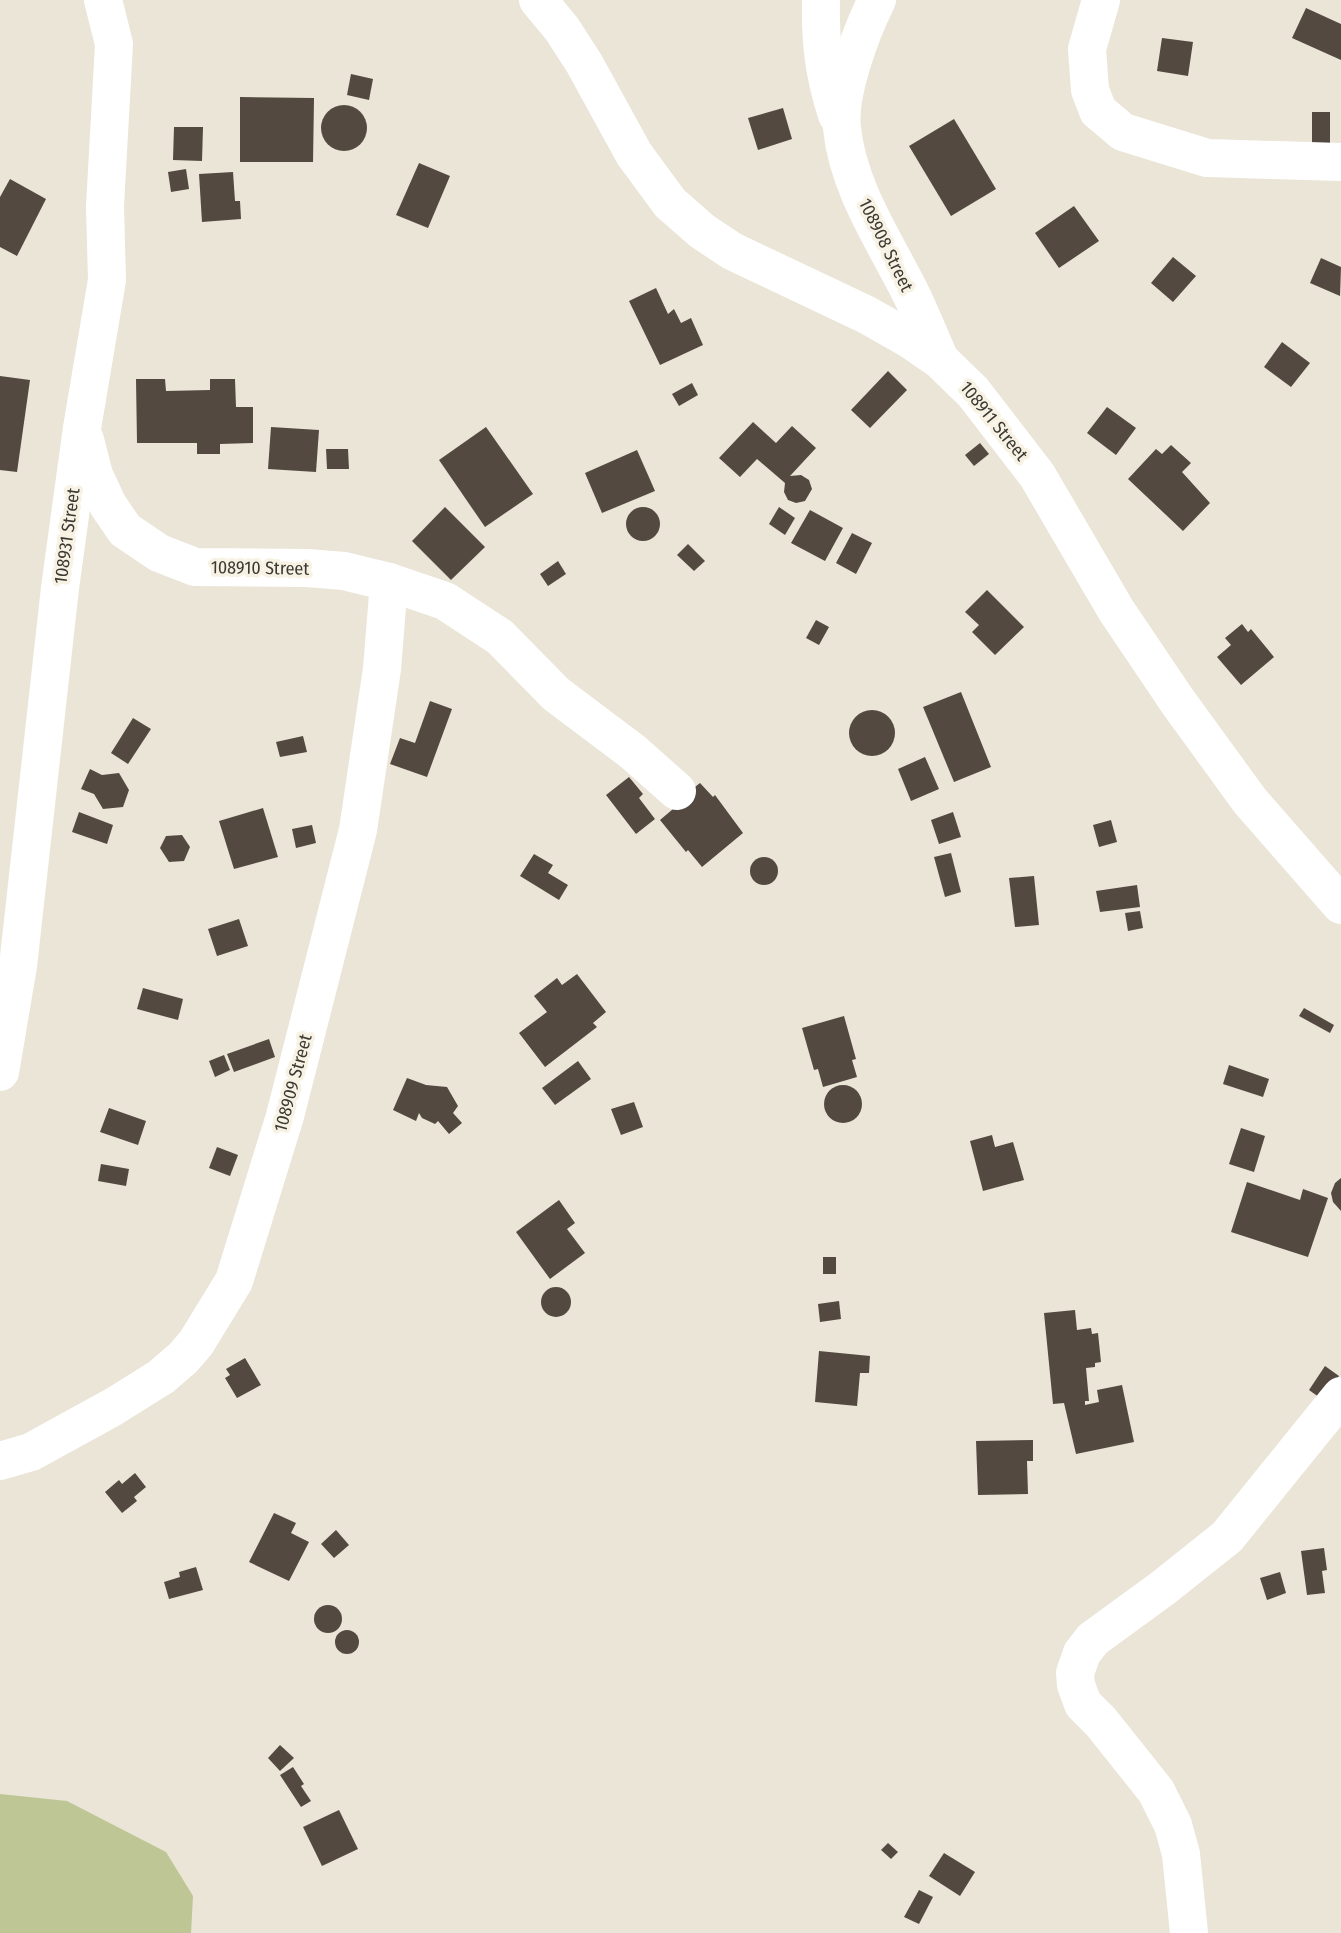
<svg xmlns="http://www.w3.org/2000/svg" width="1341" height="1933" viewBox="0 0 1341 1933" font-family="'Fira Sans Condensed',sans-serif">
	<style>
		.green { fill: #bfc696 }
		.building { fill: #534940 }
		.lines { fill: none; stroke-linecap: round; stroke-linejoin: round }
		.minor { stroke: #fff; stroke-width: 38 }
		.labels { text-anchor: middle; stroke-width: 7; stroke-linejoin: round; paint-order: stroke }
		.street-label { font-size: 18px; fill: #3b3933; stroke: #f7f2e3 }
	</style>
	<rect width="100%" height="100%" fill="#eae5d6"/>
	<!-- green -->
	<path class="green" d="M0 1794 67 1801 166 1852 193 1896 191 1933H0Z"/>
	<!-- building -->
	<g class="building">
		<path d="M1306 8 1341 24V60L1292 38Z"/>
		<path d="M1162 38 1193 42 1188 76 1157 71Z"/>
		<path d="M351 74 373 79 369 100 347 95Z"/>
		<path d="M240 97 314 98 313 162H240Z"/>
		<circle cx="344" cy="128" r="23"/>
		<path d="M783 108 792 139 758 150 748 118Z"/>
		<rect x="1312" y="112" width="18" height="32"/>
		<path d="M954 119 996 189 951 216 909 146Z"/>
		<path d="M174 127H203L202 161 173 160Z"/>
		<path d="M419 163 450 176 428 228 396 215Z"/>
		<path d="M186 169 189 189 171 192 168 172Z"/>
		<path d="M233 172 235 201H240L241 219 202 222 199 174Z"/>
		<path d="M10 179 46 199 17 256 0 247V197Z"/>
		<path d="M1074 206 1099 241 1059 268 1035 233Z"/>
		<path d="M1173 257 1196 276 1173 302 1151 283Z"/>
		<path d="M1321 258 1341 267 1340 296 1310 283Z"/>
		<path d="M656 288 668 314 674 309 681 323 691 318 703 345 660 365 629 301Z"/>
		<path d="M1282 342 1310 363 1291 387 1264 367Z"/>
		<path d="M888 371 907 390 870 428 851 410Z"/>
		<path d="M0 376 30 380 17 472 0 470Z"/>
		<path d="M136 379H165L166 391 210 390V379H235L236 407H253V443L220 444V454H197V443H137Z"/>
		<path d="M692 383 698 395 679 406 672 394Z"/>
		<path d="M1107 407 1136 428 1116 455 1087 433Z"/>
		<path d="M753 422 776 443 792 426 816 448 790 476 801 475 809 480 812 489 805 501 796 503 788 500 784 492 785 483 757 459 740 477 719 458Z"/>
		<path d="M271 427 319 430 316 472 268 469Z"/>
		<path d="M486 427 533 494 485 527 439 460Z"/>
		<path d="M980 443 989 454 974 466 965 455Z"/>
		<path d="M1171 445 1191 463 1182 472 1210 503 1183 531 1128 479 1156 449 1162 454Z"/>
		<path d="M326 449H348L349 469H327Z"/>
		<path d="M637 450 655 491 602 513 585 473Z"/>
		<path d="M445 507 485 547 451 580 412 541Z"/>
		<path d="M779 507 795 518 785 535 769 524Z"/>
		<circle cx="643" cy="524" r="17"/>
		<path d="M810 510 843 528 825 561 791 543Z"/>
		<path d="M852 533 872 543 856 574 836 563Z"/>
		<path d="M688 544 705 561 694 571 677 555Z"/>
		<path d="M558 561 566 574 548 586 540 574Z"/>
		<path d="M987 590 1024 627 995 655 972 632 979 625 965 612Z"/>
		<path d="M816 620 829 627 819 645 806 638Z"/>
		<path d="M1242 624 1248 632 1251 629 1274 657 1241 685 1217 657 1231 645 1225 638Z"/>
		<path d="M961 692 991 767 954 782 923 707Z"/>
		<path d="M430 701 452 709 427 777 390 764 400 738 415 743Z"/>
		<circle cx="872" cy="733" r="23"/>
		<path d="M133 718 151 729 128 764 111 753Z"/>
		<path d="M303 736 307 752 280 757 276 742Z"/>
		<path d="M925 757 939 789 911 801 898 769Z"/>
		<path d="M90 769 102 775 119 773 129 790 123 807 103 809 94 794 81 789Z"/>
		<path d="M629 777 643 794 639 798 655 819 636 834 606 795Z"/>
		<path d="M700 783 713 797 715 795 743 833 702 867 688 850 686 852 660 820 673 809 671 806Z"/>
		<path d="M263 808 278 857 234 869 219 821Z"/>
		<path d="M79 812 113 825 107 844 72 832Z"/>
		<path d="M953 812 961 837 939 844 931 820Z"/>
		<path d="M1111 820 1117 842 1099 847 1093 825Z"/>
		<path d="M312 825 316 843 296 848 292 829Z"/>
		<path d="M182 835 190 847 184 861 169 862 160 848 166 836Z"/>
		<path d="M951 853 961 892 945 897 934 857Z"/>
		<path d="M534 854 553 865 548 873 568 885 559 900 520 876Z"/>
		<circle cx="764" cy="871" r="14"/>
		<path d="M1034 876 1039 925 1015 927 1009 878Z"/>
		<path d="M1137 885 1140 907 1100 912 1096 891Z"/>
		<path d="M1140 911 1143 928 1128 931 1125 913Z"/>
		<path d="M239 919 248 946 217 956 208 929Z"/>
		<path d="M577 974 606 1012 593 1023 597 1027 545 1067 519 1033 547 1012 534 996 557 978 562 985Z"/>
		<path d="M143 988 183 999 178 1020 137 1009Z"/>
		<path d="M1304 1008 1334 1025 1330 1033 1299 1016Z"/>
		<path d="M844 1016 856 1059 852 1060 857 1077 823 1087 818 1069 814 1070 802 1028Z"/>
		<path d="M269 1039 275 1057 234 1072 227 1054Z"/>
		<path d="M224 1055 230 1070 215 1077 209 1061Z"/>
		<path d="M578 1061 591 1079 555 1105 542 1088Z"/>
		<path d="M1229 1065 1269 1079 1263 1097 1223 1084Z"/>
		<path d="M407 1078 426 1085 447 1087 458 1106 453 1113 462 1123 449 1134 438 1121 435 1124 422 1118 419 1113 416 1121 393 1110Z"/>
		<circle cx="843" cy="1104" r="19"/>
		<path d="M634 1102 643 1127 621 1135 611 1109Z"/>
		<path d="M109 1108 146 1121 138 1145 100 1132Z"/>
		<path d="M1241 1128 1265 1136 1254 1172 1229 1164Z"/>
		<path d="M992 1135 995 1147 1013 1142 1024 1180 983 1191 970 1141Z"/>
		<path d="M217 1147 238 1155 230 1176 209 1168Z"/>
		<path d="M101 1164 129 1169 126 1186 98 1181Z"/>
		<path d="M1341 1178V1211L1333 1202 1331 1193 1335 1183Z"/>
		<path d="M1247 1182 1300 1200 1303 1189 1328 1198 1308 1257 1231 1232Z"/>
		<path d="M559 1200 575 1223 567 1229 585 1253 550 1279 516 1232Z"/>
		<rect x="823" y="1257" width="13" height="17"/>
		<circle cx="556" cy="1302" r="15"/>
		<path d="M839 1301 841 1319 820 1322 818 1304Z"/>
		<path d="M1075 1310 1077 1330 1091 1328 1092 1334 1098 1333 1101 1362 1095 1363V1367L1086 1368 1089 1401H1085V1405L1099 1402 1097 1390 1122 1385 1134 1442 1076 1454 1064 1403 1053 1404 1044 1313Z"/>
		<path d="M819 1351 870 1356 869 1373H860L857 1406 815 1402Z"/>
		<path d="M245 1358 261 1385 237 1398 225 1378 230 1375 226 1369Z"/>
		<path d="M1325 1366 1339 1376 1323 1400 1309 1390Z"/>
		<path d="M1033 1440V1461H1027L1028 1494 978 1495 976 1441Z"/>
		<path d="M135 1473 146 1487 134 1497 137 1501 122 1513 105 1492 119 1480 122 1484Z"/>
		<path d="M274 1513 296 1523 291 1533 309 1542 289 1581 249 1562Z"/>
		<path d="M336 1530 349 1545 334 1558 321 1544Z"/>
		<path d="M1324 1548 1327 1570 1322 1571 1325 1593 1307 1595 1301 1551Z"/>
		<path d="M196 1567 203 1590 169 1599 164 1582 180 1577 179 1572Z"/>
		<path d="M1280 1572 1286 1593 1267 1600 1260 1578Z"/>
		<circle cx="328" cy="1619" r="14"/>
		<circle cx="347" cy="1642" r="12"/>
		<path d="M280 1745 294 1758 280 1771 268 1758Z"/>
		<path d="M293 1767 304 1784 301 1786 311 1801 301 1807 280 1775Z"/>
		<path d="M339 1810 358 1849 322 1866 303 1827Z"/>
		<path d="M888 1843 898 1852 891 1859 881 1850Z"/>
		<path d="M944 1853 975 1872 960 1896 929 1876Z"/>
		<path d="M919 1890 933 1897 919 1924 904 1917Z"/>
	</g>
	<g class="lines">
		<!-- minor -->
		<g class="minor">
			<path d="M538 0 562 29 584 63 634 154 670 203 702 231 732 251 867 315 911 340 940 360 973 392 1037 475 1116 610 1178 702 1250 801 1341 905"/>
			<path d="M821 0C820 42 824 75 837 115"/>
			<path d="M877 0C861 32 838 93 842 128 848 189 886 243 912 296 922 317 931 339 940 360"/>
			<path d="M1101 0 1087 49 1090 90 1098 111 1123 132 1207 158 1341 162"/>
			<path d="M85 440 94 475 108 505 125 530 159 553 195 567 307 568 344 571 389 582 445 601 500 637 556 694 633 752 677 791"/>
			<path d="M0 1072 18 966 60 588 82 428 107 280 105 206 114 44 103 0"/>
			<path d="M0 1461 31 1452 113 1407 161 1377 183 1358 196 1343 234 1281 285 1116 358 830 382 669 389 582"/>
			<path d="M1189 1933 1181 1854 1173 1825 1156 1791 1101 1722 1083 1704 1076 1685 1075 1673 1082 1653 1093 1639 1163 1588 1227 1537 1341 1396"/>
		</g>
	</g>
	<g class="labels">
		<!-- street labels -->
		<g class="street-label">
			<text transform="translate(886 245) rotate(64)" y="6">108908 Street</text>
			<text transform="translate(994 421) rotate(51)" y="6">108911 Street</text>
			<text transform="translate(67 536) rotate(-82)" y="6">108931 Street</text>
			<text transform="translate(260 568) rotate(1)" y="6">108910 Street</text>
			<text transform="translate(293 1083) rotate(-75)" y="6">108909 Street</text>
		</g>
	</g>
</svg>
